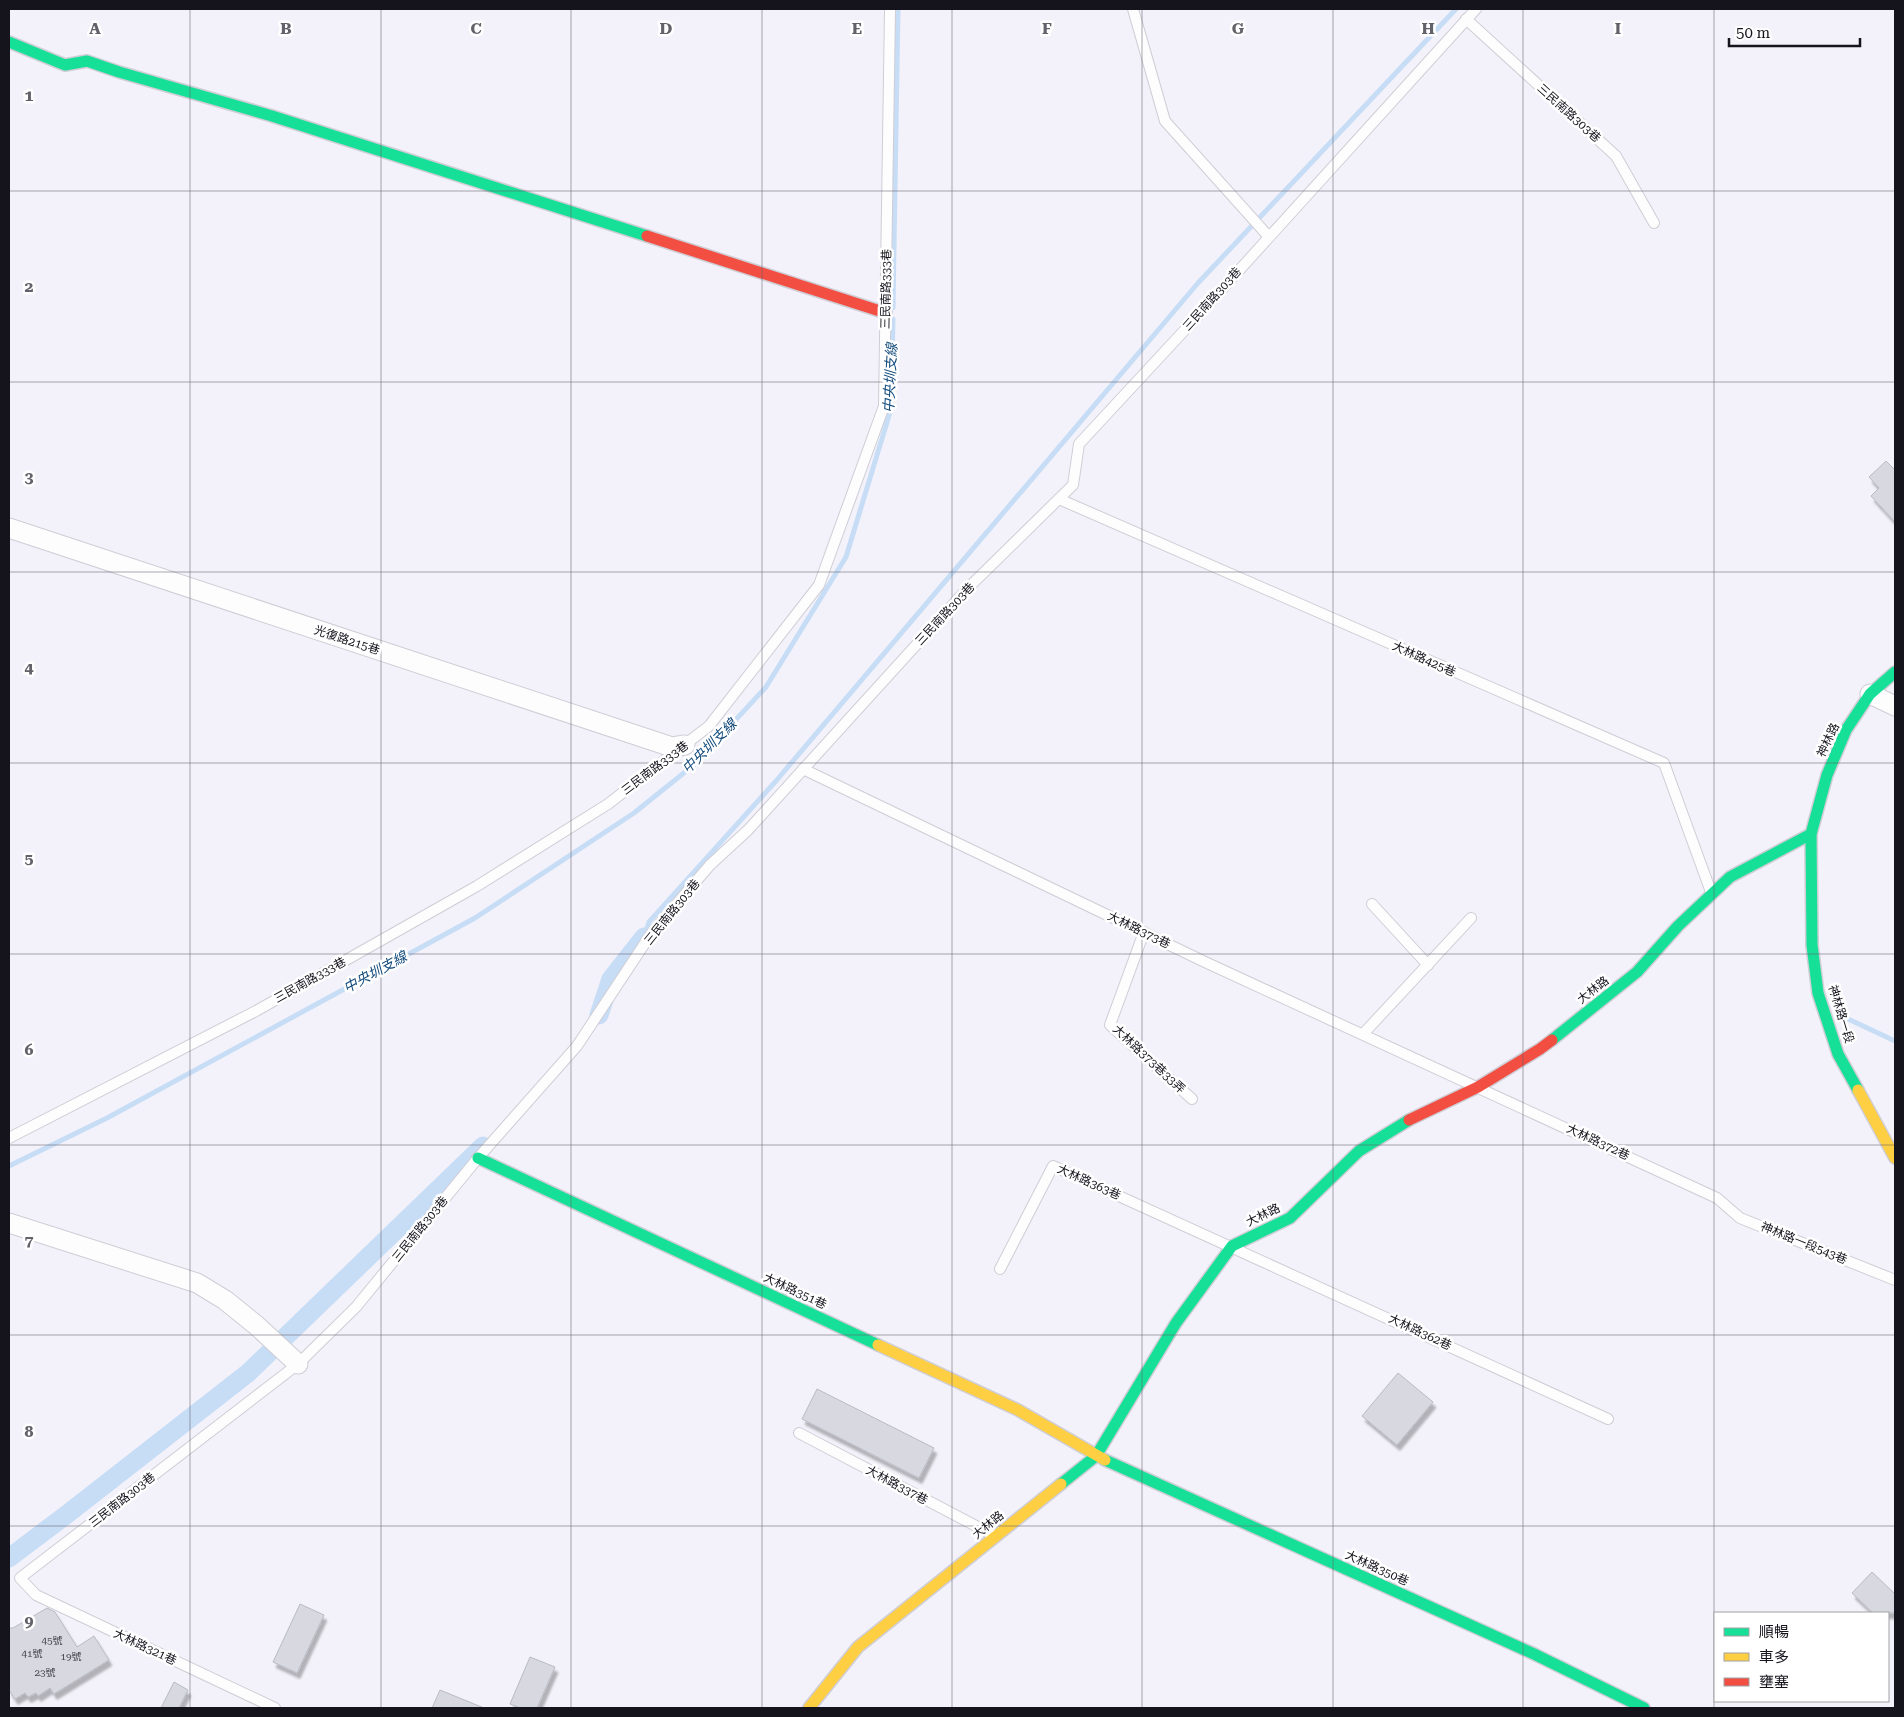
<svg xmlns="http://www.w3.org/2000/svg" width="1904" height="1717" viewBox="0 0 1904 1717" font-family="'Roboto Serif','Noto Sans TC',serif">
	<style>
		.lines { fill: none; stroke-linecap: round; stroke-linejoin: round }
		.stream { stroke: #c7ddf6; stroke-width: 5 }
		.canal { stroke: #c7ddf6; stroke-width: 19 }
		.building { fill: #d8d8e1; stroke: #b9bac2; filter: url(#shadow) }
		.lane-casing { stroke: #cfcdd5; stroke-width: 12 }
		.street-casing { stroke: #cfcdd5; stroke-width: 21 }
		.fast-casing { stroke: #cfcdd5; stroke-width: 14 }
		.slow-casing { stroke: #cfcdd5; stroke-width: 14 }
		.jam-casing { stroke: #cfcdd5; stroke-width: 14 }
		.lane { stroke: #fdfdfe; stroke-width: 10 }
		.street { stroke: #fdfdfe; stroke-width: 19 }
		.fast { stroke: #16e098; stroke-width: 11 }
		.slow { stroke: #ffcf43; stroke-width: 11 }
		.jam { stroke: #f24e42; stroke-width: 11 }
		.grid { fill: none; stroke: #636169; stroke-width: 1; stroke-opacity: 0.55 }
		.labels { text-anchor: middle; stroke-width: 5; stroke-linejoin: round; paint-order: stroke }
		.number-label { font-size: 10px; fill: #494850 }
		.street-label { font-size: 12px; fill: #15131b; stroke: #fff }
		.water-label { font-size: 14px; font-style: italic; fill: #124b7c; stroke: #fff }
		.grid-label { font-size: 16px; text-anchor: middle; font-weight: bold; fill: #636169; stroke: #fff; stroke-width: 5; stroke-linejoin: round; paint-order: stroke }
	</style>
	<defs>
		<filter id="shadow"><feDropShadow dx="3" dy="5.5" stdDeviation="1" flood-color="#0004"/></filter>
	</defs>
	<rect width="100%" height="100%" fill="#f3f2fa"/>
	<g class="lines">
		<!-- stream -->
		<g class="stream">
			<path d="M893 308 898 9"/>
			<path d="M644 937 649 922 776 781 1198 283 1456 9"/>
			<path d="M1846 1018 1895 1041"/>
			<path d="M9 1166 107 1118 475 918 634 813 695 764 766 687 846 557 891 409 893 319"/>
		</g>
		<!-- canal -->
		<g class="canal">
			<path d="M599 1015 611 979 644 937"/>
			<path d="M9 1558 66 1515 248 1373 483 1146"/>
		</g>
	</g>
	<!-- building -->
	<g class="building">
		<path d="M1886 461 1895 470V522L1871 496 1879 488 1869 477Z"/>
		<path d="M1398 1373 1433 1402 1397 1445 1362 1416Z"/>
		<path d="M817 1389 934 1448 919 1478 802 1419Z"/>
		<path d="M1872 1572 1895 1594V1613H1873L1852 1593Z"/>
		<path d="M300 1604 324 1615 297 1673 273 1662Z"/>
		<path d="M47 1608 55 1612 77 1647 94 1636 109 1660 54 1694 50 1688 38 1696 36 1693 28 1697 25 1693 15 1699 9 1690V1628H13Z"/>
		<path d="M530 1657 555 1667 537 1708H521L510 1704Z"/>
		<path d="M174 1682 188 1690 179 1708H161Z"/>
		<path d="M440 1690 484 1708H432Z"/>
	</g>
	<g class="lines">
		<defs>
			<g id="lane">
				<path d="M1133 9 1165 121 1269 237"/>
				<path d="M1466 19 1616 156 1654 223"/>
				<path d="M1059 499 1664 763 1711 892"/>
				<path d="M803 769 1205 962 1717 1198 1740 1218 1895 1280"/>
				<path d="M1372 904 1428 965"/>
				<path d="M1144 932 1110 1025 1192 1099"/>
				<path d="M1363 1034 1471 918"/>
				<path d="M9 1138 256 1011 477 886 608 804 709 726 819 585 884 406 890 9"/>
				<path d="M1000 1269 1053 1166 1608 1419"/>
				<path d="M799 1433 995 1536"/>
				<path d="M275 1708 36 1595 20 1578 298 1364 356 1307 478 1158 577 1046 651 934 710 865 748 830 967 589 1073 485 1079 444 1194 320 1476 9"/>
			</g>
			<g id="street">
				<path d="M9 528 672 747 685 745"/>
				<path d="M1870 694 1895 706"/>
				<path d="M9 1223 197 1283 225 1300 256 1325 298 1364"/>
			</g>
			<g id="fast">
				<path d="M9 42 65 65 87 61 119 72 272 116 647 236"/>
				<path d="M1552 1040 1637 972 1678 926 1730 877 1811 834"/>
				<path d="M1858 1090 1838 1054 1818 993 1812 945 1811 834 1827 775 1846 730 1870 694 1895 672"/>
				<path d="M478 1158 878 1345"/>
				<path d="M1105 1460 1534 1654 1644 1708"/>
				<path d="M1061 1484 1096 1456 1176 1323 1232 1246 1290 1218 1359 1151 1409 1120"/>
			</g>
			<g id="slow">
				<path d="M1858 1090 1895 1158"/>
				<path d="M878 1345 1018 1410 1105 1460"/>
				<path d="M809 1708 858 1647 1061 1484"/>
			</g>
			<g id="jam">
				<path d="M647 236 886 313"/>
				<path d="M1409 1120 1478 1087 1540 1049 1552 1040"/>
			</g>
		</defs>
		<!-- lane casing -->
		<use href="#lane" class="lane-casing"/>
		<!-- street casing -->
		<use href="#street" class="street-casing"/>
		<!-- fast casing -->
		<use href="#fast" class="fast-casing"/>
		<!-- slow casing -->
		<use href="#slow" class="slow-casing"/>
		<!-- jam casing -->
		<use href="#jam" class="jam-casing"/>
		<!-- lane -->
		<use href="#lane" class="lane"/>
		<!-- street -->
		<use href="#street" class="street"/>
		<!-- fast -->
		<use href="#fast" class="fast"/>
		<!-- slow -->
		<use href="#slow" class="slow"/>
		<!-- jam -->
		<use href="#jam" class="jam"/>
	</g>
	<!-- grid -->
	<path class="grid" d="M190 9V1708M381 9V1708M571 9V1708M762 9V1708M952 9V1708M1142 9V1708M1333 9V1708M1523 9V1708M1714 9V1708M9 191H1895M9 382H1895M9 572H1895M9 763H1895M9 954H1895M9 1145H1895M9 1335H1895M9 1526H1895"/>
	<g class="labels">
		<!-- number labels -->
		<g class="number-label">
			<text x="52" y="1644">45號</text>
			<text x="32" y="1657">41號</text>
			<text x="71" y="1660">19號</text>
			<text x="45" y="1676">23號</text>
		</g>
		<!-- street labels -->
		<g class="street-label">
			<text transform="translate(1569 113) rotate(42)" y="4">三民南路303巷</text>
			<text transform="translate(886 289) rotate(-89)" y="4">三民南路333巷</text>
			<text transform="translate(1212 299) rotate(-48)" y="4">三民南路303巷</text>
			<text transform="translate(945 614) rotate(-47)" y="4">三民南路303巷</text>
			<text transform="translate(347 640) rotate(18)" y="4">光復路215巷</text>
			<text transform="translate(1424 659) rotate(24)" y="4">大林路425巷</text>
			<text transform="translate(1828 740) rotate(-65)" y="4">神林路</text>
			<text transform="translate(655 768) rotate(-37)" y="4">三民南路333巷</text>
			<text transform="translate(672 912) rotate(-51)" y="4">三民南路303巷</text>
			<text transform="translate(1139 930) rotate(26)" y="4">大林路373巷</text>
			<text transform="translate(310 980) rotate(-29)" y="4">三民南路333巷</text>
			<text transform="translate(1593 990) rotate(-38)" y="4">大林路</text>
			<text transform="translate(1841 1014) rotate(73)" y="4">神林路一段</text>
			<text transform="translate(1149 1059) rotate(43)" y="4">大林路373巷33弄</text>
			<text transform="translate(1598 1142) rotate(25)" y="4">大林路372巷</text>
			<text transform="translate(1089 1182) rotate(24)" y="4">大林路363巷</text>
			<text transform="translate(1263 1215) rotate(-26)" y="4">大林路</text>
			<text transform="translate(420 1229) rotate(-51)" y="4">三民南路303巷</text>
			<text transform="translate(1804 1243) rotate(22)" y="4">神林路一段543巷</text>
			<text transform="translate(795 1291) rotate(25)" y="4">大林路351巷</text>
			<text transform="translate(1420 1332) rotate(25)" y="4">大林路362巷</text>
			<text transform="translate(897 1485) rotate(28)" y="4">大林路337巷</text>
			<text transform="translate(122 1500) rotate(-38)" y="4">三民南路303巷</text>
			<text transform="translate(988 1525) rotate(-39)" y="4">大林路</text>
			<text transform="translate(1377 1568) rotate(24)" y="4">大林路350巷</text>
			<text transform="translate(145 1647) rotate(25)" y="4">大林路321巷</text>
		</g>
		<!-- water labels -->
		<g class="water-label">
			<text transform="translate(890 378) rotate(-87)" y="5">中央圳支線</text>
			<text transform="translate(709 746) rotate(-45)" y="5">中央圳支線</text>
			<text transform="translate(375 972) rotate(-29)" y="5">中央圳支線</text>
		</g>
	</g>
	<g class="grid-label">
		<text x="95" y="34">A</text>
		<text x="286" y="34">B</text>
		<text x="476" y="34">C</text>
		<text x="666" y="34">D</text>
		<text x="857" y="34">E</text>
		<text x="1047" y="34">F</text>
		<text x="1238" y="34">G</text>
		<text x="1428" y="34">H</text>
		<text x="1618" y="34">I</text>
		<text x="29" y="101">1</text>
		<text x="29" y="292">2</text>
		<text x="29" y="483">3</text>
		<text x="29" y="673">4</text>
		<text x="29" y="864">5</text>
		<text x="29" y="1055">6</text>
		<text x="29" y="1246">7</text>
		<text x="29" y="1437">8</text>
		<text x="29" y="1627">9</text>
	</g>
	<!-- border -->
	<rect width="1904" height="1717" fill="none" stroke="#15131b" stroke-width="20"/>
	<!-- legend -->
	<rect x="1714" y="1612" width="175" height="90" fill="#ffffff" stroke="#a1a1a4"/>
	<rect x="1724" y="1628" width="25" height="8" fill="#16e098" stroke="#a1a1a4"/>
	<text x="1759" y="1637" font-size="15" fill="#15131b">順暢</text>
	<rect x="1724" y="1653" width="25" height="8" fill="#ffcf43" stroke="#a1a1a4"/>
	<text x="1759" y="1662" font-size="15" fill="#15131b">車多</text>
	<rect x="1724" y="1678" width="25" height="8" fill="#f24e42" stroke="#a1a1a4"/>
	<text x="1759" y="1687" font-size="15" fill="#15131b">壅塞</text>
	<!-- scale -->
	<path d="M1729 38v8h131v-8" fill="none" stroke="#15131b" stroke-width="2.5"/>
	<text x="1736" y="38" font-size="15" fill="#15131b" stroke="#ffffff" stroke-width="4" paint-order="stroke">50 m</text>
</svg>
